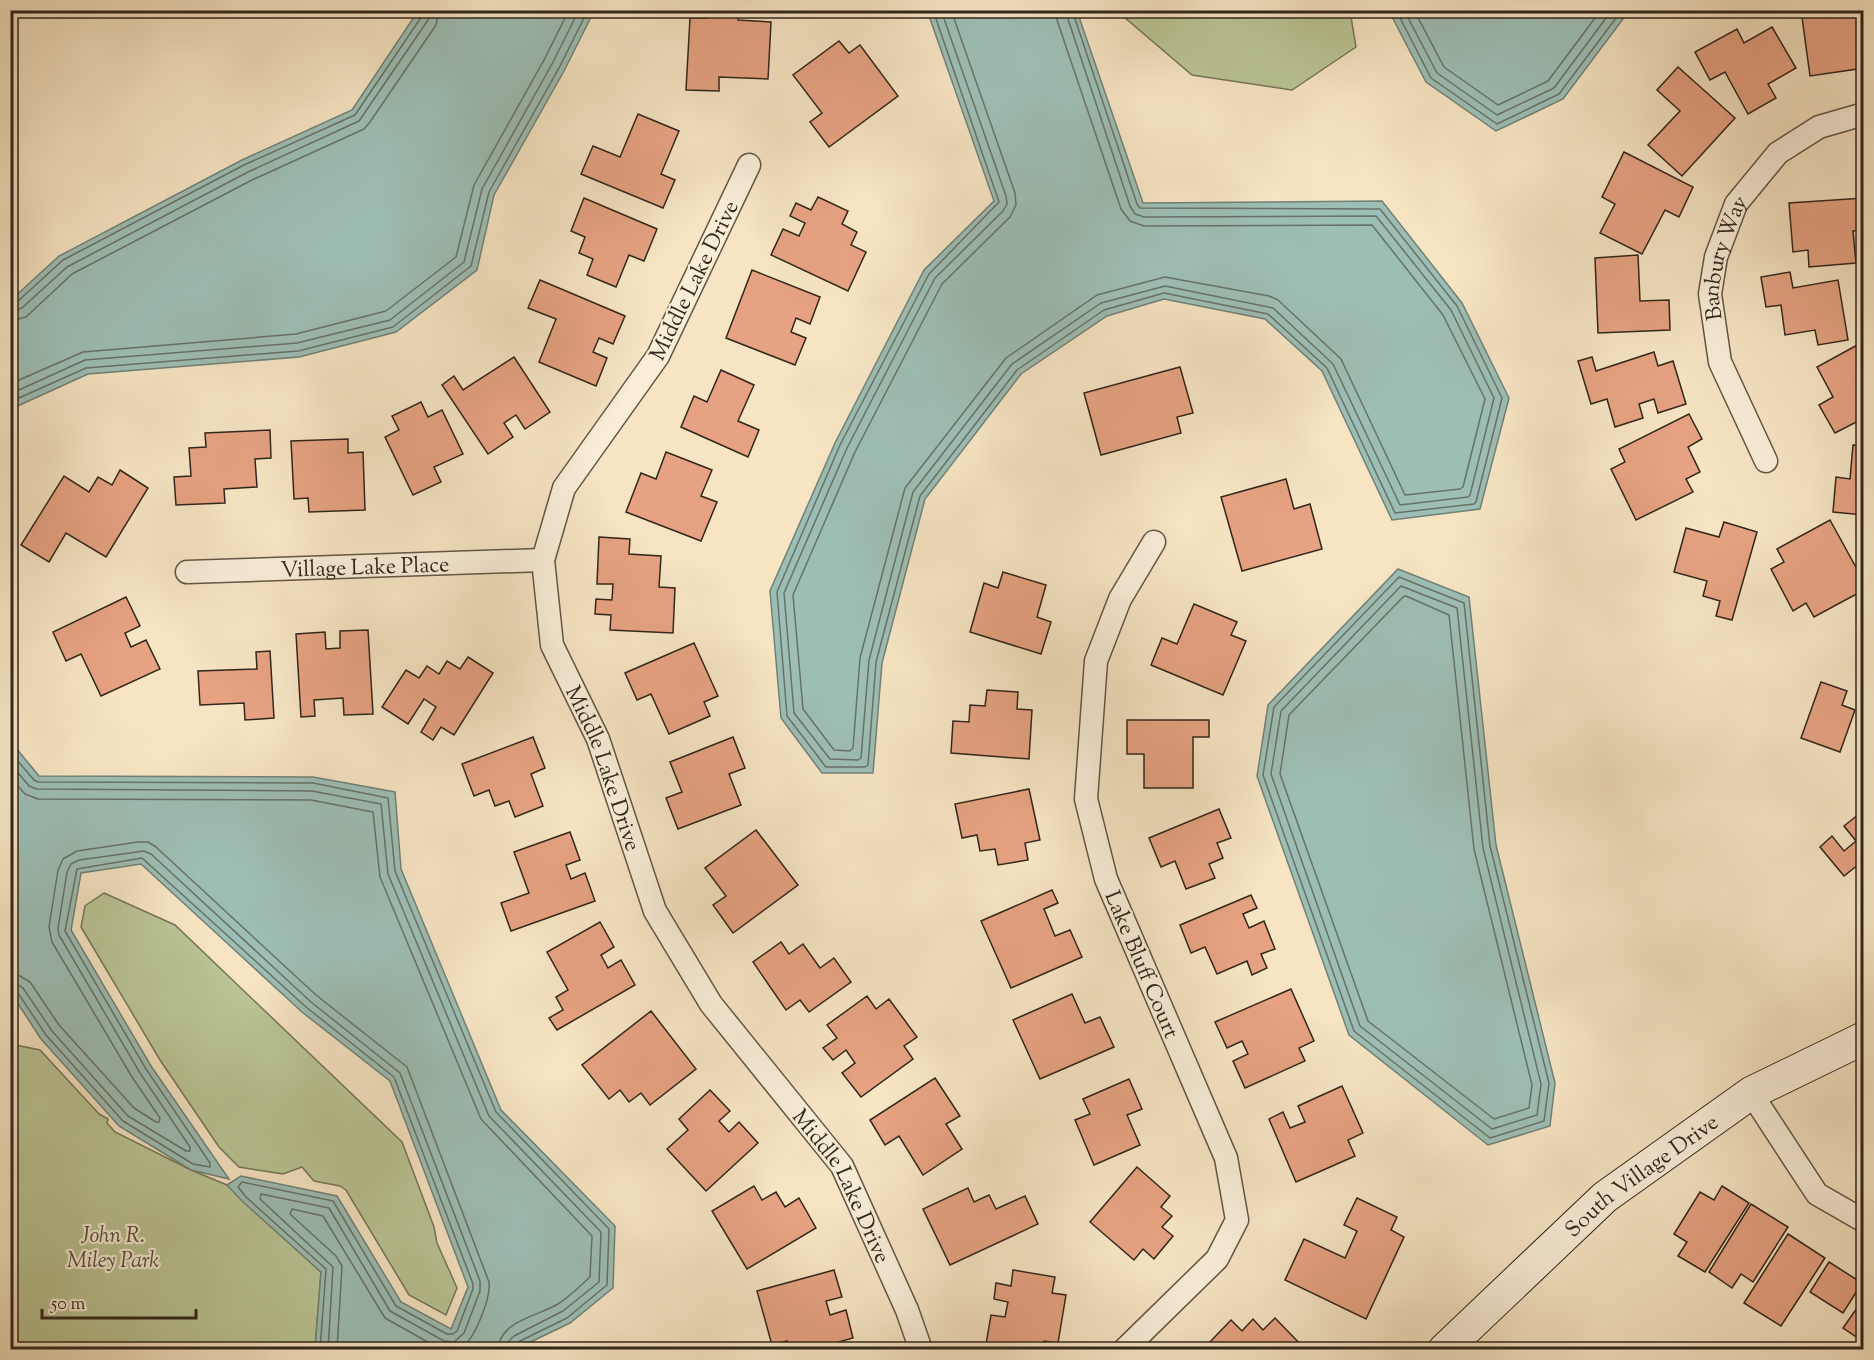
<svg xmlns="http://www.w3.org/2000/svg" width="1874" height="1360" viewBox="0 0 1874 1360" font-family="'Sorts Mill Goudy',serif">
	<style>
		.green { fill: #bac595; stroke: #757658; stroke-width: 1.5 }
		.water { fill: #9dbeb5; stroke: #718177; stroke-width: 1.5 }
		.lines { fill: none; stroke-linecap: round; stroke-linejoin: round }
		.shore { stroke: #667268; stroke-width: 1.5 }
		.building { fill: #e6a282; stroke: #30261a; stroke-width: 1.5 }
		.street-casing { stroke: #625644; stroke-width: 25 }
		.secondary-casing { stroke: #30261a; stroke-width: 34 }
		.street { stroke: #f9edd8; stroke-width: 22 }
		.secondary { stroke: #f9edd8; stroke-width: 32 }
		.labels { text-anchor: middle; stroke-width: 4.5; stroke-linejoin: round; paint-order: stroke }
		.street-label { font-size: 22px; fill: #30261a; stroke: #f9edd8 }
		.park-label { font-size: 22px; font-style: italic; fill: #524e39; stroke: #f9edd8 }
	</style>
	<rect width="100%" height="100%" fill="#f6e4c3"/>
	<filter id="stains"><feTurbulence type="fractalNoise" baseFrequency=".00333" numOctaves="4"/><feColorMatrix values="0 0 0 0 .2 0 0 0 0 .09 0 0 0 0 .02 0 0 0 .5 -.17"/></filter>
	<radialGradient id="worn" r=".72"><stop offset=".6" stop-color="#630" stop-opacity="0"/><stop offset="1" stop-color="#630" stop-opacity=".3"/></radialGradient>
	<!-- green -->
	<g class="green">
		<path d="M1117 11H1350L1356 47 1292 90 1192 75Z"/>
		<path d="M104 893 175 925 402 1142 434 1227 437 1243 457 1288 446 1315 409 1295 346 1190 340 1186 314 1181 302 1167 283 1174 239 1167 219 1147 160 1060 81 927 85 906Z"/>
		<path d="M11 1044 40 1050 99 1114 108 1119 107 1123 115 1132 191 1170 227 1185 321 1272 315 1349 11 1350Z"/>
	</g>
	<!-- water -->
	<g class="water">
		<path d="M418 11H594L564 71 494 195 477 270 396 332 299 357 88 374 11 409V300L59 256 242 160 352 110Z"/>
		<path d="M924 11H1077L1143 203 1382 201 1462 303 1509 398 1480 509 1392 520 1322 371 1265 319 1164 299 1107 316 1021 374 925 499 882 663 873 773H822L781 718 770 591 835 443 924 270 994 201 928 13Z"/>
		<path d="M1389 11H1629L1563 99 1496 131 1426 82Z"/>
		<path d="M1398 569 1469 597 1496 845 1555 1083 1550 1126 1488 1145 1349 1035 1257 776 1268 705Z"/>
		<path d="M11 742 39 776 313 777 395 792 401 869 501 1110 615 1226 613 1288 570 1323 516 1349H315L321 1272 242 1201 227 1185 241 1176 337 1196 401 1302 451 1329 468 1287 390 1081 302 1012 141 864 81 873 71 930 151 1066 229 1179 191 1170 119 1126 41 1039 11 993Z"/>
	</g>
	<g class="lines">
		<!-- shore -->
		<g class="shore">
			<path d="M933 10 999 202 929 274 840 445 777 592 787 716 826 767H865L868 765 876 662 920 496 1017 370 1104 310 1164 293 1268 314 1327 368 1395 513 1474 504 1476 502 1502 398 1457 306 1380 209 1140 208 1137 204 1072 10"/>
			<path d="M941 10 1006 196 1007 204 1003 211 935 278 847 448 784 593 794 713 830 759 858 760 861 758 869 660 913 492 1012 364 1101 303 1165 286 1273 308 1333 364 1400 505 1468 497 1470 495 1494 398 1451 310 1376 216 1144 217 1135 214 1130 206 1065 10"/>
			<path d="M951 10 1015 193 1016 205 1010 217 942 284 855 452 793 595 803 709 834 750 850 751 853 748 860 658 905 488 1006 358 1097 295 1165 277 1269 296 1278 300 1341 359 1405 495 1460 489 1463 487 1485 399 1443 315 1372 225 1144 226 1130 221 1121 209 1057 20 1056 10"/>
			<path d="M1396 10 1431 78 1497 124 1559 94 1622 10"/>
			<path d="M1404 10 1437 73 1497 115 1554 88 1612 10"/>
			<path d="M1414 10 1444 67 1498 105 1548 81 1601 10"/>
			<path d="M10 304 17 302 63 260 244 165 355 115 422 16 423 10"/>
			<path d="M10 312 22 308 67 267 248 172 359 121 428 20 430 10"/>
			<path d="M10 321 26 317 72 274 252 180 364 129 370 122 436 25 439 10"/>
			<path d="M10 384 83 352 296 334 386 311 456 257 474 185 544 60 569 10"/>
			<path d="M10 394 85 360 297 343 390 320 464 262 482 189 552 64 579 10"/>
			<path d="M10 402 86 368 298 351 393 327 471 266 489 192 559 68 588 10"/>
			<path d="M1399 577 1464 603 1490 846 1549 1083 1544 1121 1490 1138 1354 1031 1263 775 1274 707Z"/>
			<path d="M1401 586 1457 608 1483 848 1541 1084 1537 1115 1492 1129 1360 1026 1271 774 1281 711Z"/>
			<path d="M1406 596 1449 615 1474 849 1532 1085 1529 1108 1494 1119 1368 1021 1280 774 1289 715 1403 597Z"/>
			<path d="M10 752 34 780 38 782 313 783 388 798 395 871 496 1112 609 1229 607 1285 567 1318 518 1342 515 1350"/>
			<path d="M10 763 29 786 37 789 312 791 381 804 388 874 489 1116 601 1232 599 1282 563 1311 514 1336 509 1341 507 1350"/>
			<path d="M10 777 25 794 38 799 311 800 373 812 380 877 481 1119 592 1236 590 1277C580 1286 569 1297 558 1304 538 1316 499 1321 498 1350"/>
			<path d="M10 974 20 976 30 982 59 1025 134 1108 156 1122H159L160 1118 132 1077 52 942 49 927 58 870 63 859 77 851 138 842H148L156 847 316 995 407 1067 489 1282C491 1298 474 1342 459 1350"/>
			<path d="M10 983 17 984 23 988 52 1031 128 1116 186 1151H190V1147L140 1073 59 935 58 928 67 872 71 864 79 860 144 851 151 854 311 1002 400 1073 480 1281V1291L464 1333 454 1342 444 1341 390 1311 329 1208 261 1194 260 1199 333 1267 328 1350"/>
			<path d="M10 991 18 993 46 1035 123 1121 193 1164 210 1167V1163L146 1069 65 931 77 869 142 858 306 1007 394 1077 473 1284V1289L457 1331 453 1334H447L396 1306 333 1201 242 1182 238 1187 246 1197 326 1269 320 1350"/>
			<path d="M337 1350 342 1266 336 1256 290 1214 292 1209 323 1216 385 1318 442 1350"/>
		</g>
	</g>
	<!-- building -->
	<g class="building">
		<path d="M706 10H739L738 20 771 22 768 79 719 77V91L686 90 690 18H706Z"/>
		<path d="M1801 10H1864V68L1810 76Z"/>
		<path d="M1772 27 1796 68 1768 84 1776 98 1748 114 1725 72 1710 80 1695 52 1737 29 1744 43Z"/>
		<path d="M839 41 849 53 860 45 898 96 829 147 810 122 822 113 793 75Z"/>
		<path d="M1678 67 1735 118 1682 176 1648 145 1680 111 1657 90Z"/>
		<path d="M638 114 679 131 661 174 675 180 663 208 581 174 593 146 620 157Z"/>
		<path d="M1624 152 1693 187 1679 217 1665 210 1642 254 1600 233 1615 204 1602 197Z"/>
		<path d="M818 197 848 211 842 224 857 232 851 245 866 252 848 291 771 255 783 229 799 236 805 223 790 216 796 203 811 210Z"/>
		<path d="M584 198 657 229 644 261 629 255 616 287 587 275 593 259 579 253 585 237 571 231Z"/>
		<path d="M1864 198V230L1853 231 1856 263 1809 267 1808 250 1793 252 1789 203Z"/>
		<path d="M1638 255 1640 301 1669 300 1670 330 1598 333 1595 258Z"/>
		<path d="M752 270 820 297 810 324 796 318 791 332 806 338 795 365 726 338Z"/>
		<path d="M1790 272 1793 288 1838 280 1848 340 1818 345 1815 330 1785 335 1781 305 1766 307 1761 277Z"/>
		<path d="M540 280 625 316 613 344 599 338 593 352 607 358 596 386 539 362 556 319 528 308Z"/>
		<path d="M1859 344 1864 351V418L1835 433 1819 405 1833 397 1817 367Z"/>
		<path d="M1654 352 1658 366 1673 361 1686 404 1658 413 1654 399 1639 404 1643 418 1615 427 1607 399 1591 404 1578 361 1592 357 1596 371Z"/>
		<path d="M514 357 550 412 525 429 516 415 504 423 513 437 488 454 442 385 454 376 463 390Z"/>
		<path d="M1180 367 1193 413 1177 417 1181 433 1101 455 1084 393Z"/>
		<path d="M721 370 754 385 738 421 759 430 748 457 681 427 694 396 707 402Z"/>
		<path d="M421 402 428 417 442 410 463 454 434 467 441 482 413 495 385 437 399 430 392 416Z"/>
		<path d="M1689 414 1702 439 1688 447 1700 472 1686 479 1693 492 1636 520 1611 469 1625 462 1619 449Z"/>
		<path d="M270 430 271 458 255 459 257 487 224 489 225 503 176 505 174 477 191 476 189 448 206 447 205 433Z"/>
		<path d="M348 439V453L363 452 365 510 309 512 308 498 294 499 291 441Z"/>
		<path d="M1853 445 1864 446V515L1833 512 1836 477 1850 479Z"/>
		<path d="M666 452 712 470 701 496 717 502 701 541 626 512 641 473 656 479Z"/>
		<path d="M120 470 148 488 106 557 66 533 49 562 21 545 64 476 89 492 98 477 112 485Z"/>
		<path d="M1286 479 1294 509 1310 504 1322 549 1242 571 1221 497Z"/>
		<path d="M1830 520 1864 582V590L1814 617 1806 603 1793 611 1771 569 1784 562 1777 549Z"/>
		<path d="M1724 522 1757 532 1732 620 1716 616 1720 601 1703 596 1707 581 1674 572 1686 528 1719 537Z"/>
		<path d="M599 537 630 539 629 554 661 556 659 587 675 588 673 633 610 630 611 615 595 614 596 599 612 600 613 584H597Z"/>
		<path d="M1003 572 1046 585 1037 617 1051 622 1041 654 970 632 984 583 998 588Z"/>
		<path d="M126 597 140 626 125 633 131 647 146 640 160 669 101 696 81 654 66 661 53 632Z"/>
		<path d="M1194 604 1237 622 1231 635 1246 641 1223 695 1151 665 1162 638 1177 644Z"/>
		<path d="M368 630 373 714 344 715 343 698 314 700 315 716 301 717 296 634 325 632 326 649 340 648V631Z"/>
		<path d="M694 643 718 696 704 702 710 716 669 734 651 694 637 700 625 673Z"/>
		<path d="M270 651 274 718 245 720 244 703 200 705 198 671 257 669 256 652Z"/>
		<path d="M468 657 493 673 454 735 441 727 433 740 421 732 436 707 424 699 408 724 382 707 406 670 419 678 427 666 439 674 447 661 460 669Z"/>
		<path d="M1821 682 1847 691 1842 705 1855 710 1840 752 1801 738Z"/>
		<path d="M987 690 1018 692 1017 709 1032 710 1029 759 951 753 953 721 969 722 970 705 985 706Z"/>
		<path d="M1127 720H1209V737H1193V788H1144V754H1127Z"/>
		<path d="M533 737 545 768 531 774 543 806 515 817 509 801 495 806 489 790 474 796 462 764Z"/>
		<path d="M733 737 745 768 729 774 741 805 678 829 666 798 682 792 670 762Z"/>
		<path d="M1029 789 1040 840 1025 843 1028 860 998 865 995 849 980 851 977 835 962 838 955 804Z"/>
		<path d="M1219 809 1231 838 1217 843 1223 858 1209 864 1215 878 1186 889 1175 861 1161 867 1149 838Z"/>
		<path d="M1864 810V860L1844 876 1820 847 1832 836 1844 851 1856 841 1844 826Z"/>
		<path d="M756 830 798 885 733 933 713 905 726 896 705 868Z"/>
		<path d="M570 832 580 860 566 865 571 879 585 873 595 901 511 931 501 903 529 893 514 852Z"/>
		<path d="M1052 890 1058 903 1044 909 1055 936 1070 930 1082 957 1011 988 981 921Z"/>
		<path d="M1251 895 1257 908 1243 914 1249 928 1264 921 1275 949 1261 954 1267 968 1252 975 1247 961 1217 974 1205 947 1191 953 1180 925Z"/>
		<path d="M600 922 614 947 601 955 608 968 621 960 635 985 557 1030 549 1018 563 1010 556 997 568 990 547 952Z"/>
		<path d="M781 942 789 954 803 944 820 968 834 958 851 982 809 1012 800 1000 786 1010 753 962Z"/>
		<path d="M1291 989 1314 1041 1299 1048 1305 1061 1245 1088 1233 1061 1248 1054 1242 1041 1227 1048 1215 1022Z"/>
		<path d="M1072 994 1085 1023 1100 1017 1114 1047 1040 1079 1013 1020Z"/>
		<path d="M867 996 876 1009 889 999 917 1037 904 1046 913 1059 861 1097 842 1073 855 1063 846 1050 833 1060 823 1048 837 1038 827 1025Z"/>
		<path d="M651 1011 696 1069 650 1105 641 1093 629 1102 620 1090 609 1099 582 1065Z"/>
		<path d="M935 1078 960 1116 946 1124 962 1149 923 1175 899 1136 885 1145 870 1120Z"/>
		<path d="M1129 1079 1142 1109 1127 1115 1140 1145 1094 1165 1075 1120 1090 1114 1083 1099Z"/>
		<path d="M1342 1086 1363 1133 1348 1140 1355 1156 1296 1182 1269 1119 1283 1112 1290 1128 1305 1122 1298 1106Z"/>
		<path d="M710 1090 730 1111 719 1121 729 1132 739 1122 758 1143 706 1191 667 1149 688 1130 679 1119Z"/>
		<path d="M1137 1167 1170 1196 1161 1207 1172 1216 1162 1227 1173 1236 1154 1259 1143 1249 1134 1260 1090 1222Z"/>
		<path d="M754 1186 762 1200 776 1192 785 1207 799 1198 816 1228 747 1269 712 1211Z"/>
		<path d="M1722 1186 1749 1203 1705 1272 1678 1256 1687 1242 1674 1234 1700 1192 1714 1200Z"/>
		<path d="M968 1188 974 1202 989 1195 996 1209 1025 1196 1038 1224 950 1265 923 1209Z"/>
		<path d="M1357 1198 1397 1217 1391 1230 1404 1237 1366 1319 1285 1280 1304 1239 1345 1258 1357 1231 1344 1225Z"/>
		<path d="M1751 1204 1788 1227 1753 1282 1741 1274 1732 1288 1709 1272Z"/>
		<path d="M1788 1234 1825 1258 1781 1326 1744 1303Z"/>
		<path d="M1829 1262 1862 1283 1843 1313 1810 1292Z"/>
		<path d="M834 1270 842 1297 826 1301 830 1315 846 1310 853 1338 810 1350H790L787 1341 772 1345 757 1291Z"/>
		<path d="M1013 1270 1055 1277 1052 1293 1066 1295 1058 1343 1044 1341 1043 1350H985L991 1315 1005 1317 1008 1302 994 1299 996 1283 1011 1286Z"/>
		<path d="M1864 1298V1342L1843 1328Z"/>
		<path d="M1275 1318 1306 1350H1214L1208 1344 1231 1320 1242 1331 1253 1319 1263 1330Z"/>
	</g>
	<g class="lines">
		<defs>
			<g id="street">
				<path id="s1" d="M749 165 658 356 564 488 543 560 552 645 598 739 655 911 711 1004 842 1166 907 1310 921 1350"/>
				<path id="s2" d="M1766 461 1720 362 1710 294 1716 257 1736 204 1778 153 1819 127 1864 114"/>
				<path id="s3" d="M187 572 543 560"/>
				<path d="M1751 1093 1817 1194 1864 1221"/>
				<path d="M1124 1350 1217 1259 1237 1220 1226 1158 1106 879 1086 799 1096 661 1120 599 1154 542"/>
			</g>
			<g id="secondary">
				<path id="s4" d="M1444 1350 1605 1197 1751 1093 1864 1038"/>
			</g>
		</defs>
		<!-- street casing -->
		<use href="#street" class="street-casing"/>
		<!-- secondary casing -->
		<use href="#secondary" class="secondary-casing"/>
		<!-- street -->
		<use href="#street" class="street"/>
		<!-- secondary -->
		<use href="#secondary" class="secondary"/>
	</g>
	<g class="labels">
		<!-- street labels -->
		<g class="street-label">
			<text dy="8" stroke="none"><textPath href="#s2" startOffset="216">Banbury Way</textPath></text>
			<text transform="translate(693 280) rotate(-64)" y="8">Middle Lake Drive</text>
			<text dy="8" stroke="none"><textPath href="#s3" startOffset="178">Village Lake Place</textPath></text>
			<text dy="8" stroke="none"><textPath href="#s1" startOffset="668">Middle Lake Drive</textPath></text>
			<text transform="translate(1143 964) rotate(67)" y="8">Lake Bluff Court</text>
			<text dy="8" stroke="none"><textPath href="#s4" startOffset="264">South Village Drive</textPath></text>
			<text dy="8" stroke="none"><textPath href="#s1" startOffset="1154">Middle Lake Drive</textPath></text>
		</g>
		<!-- park labels -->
		<g class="park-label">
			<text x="113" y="1242">John R.<tspan x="113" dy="25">Miley Park</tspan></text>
		</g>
	</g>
	<!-- margin -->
	<rect width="1874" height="1360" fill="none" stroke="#f6e4c3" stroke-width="36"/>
	<rect x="12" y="12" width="1850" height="1336" fill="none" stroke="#30261a" stroke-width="3"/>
	<rect x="18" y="18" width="1838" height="1324" fill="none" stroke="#30261a" stroke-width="1.5"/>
	<!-- scale -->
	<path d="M42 1309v9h154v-9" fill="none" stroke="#30261a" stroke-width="3"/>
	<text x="51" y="1309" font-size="18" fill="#30261a" stroke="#f9edd8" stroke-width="4.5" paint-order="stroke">50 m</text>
	<rect width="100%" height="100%" filter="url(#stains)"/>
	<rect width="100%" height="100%" fill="url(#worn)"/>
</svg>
